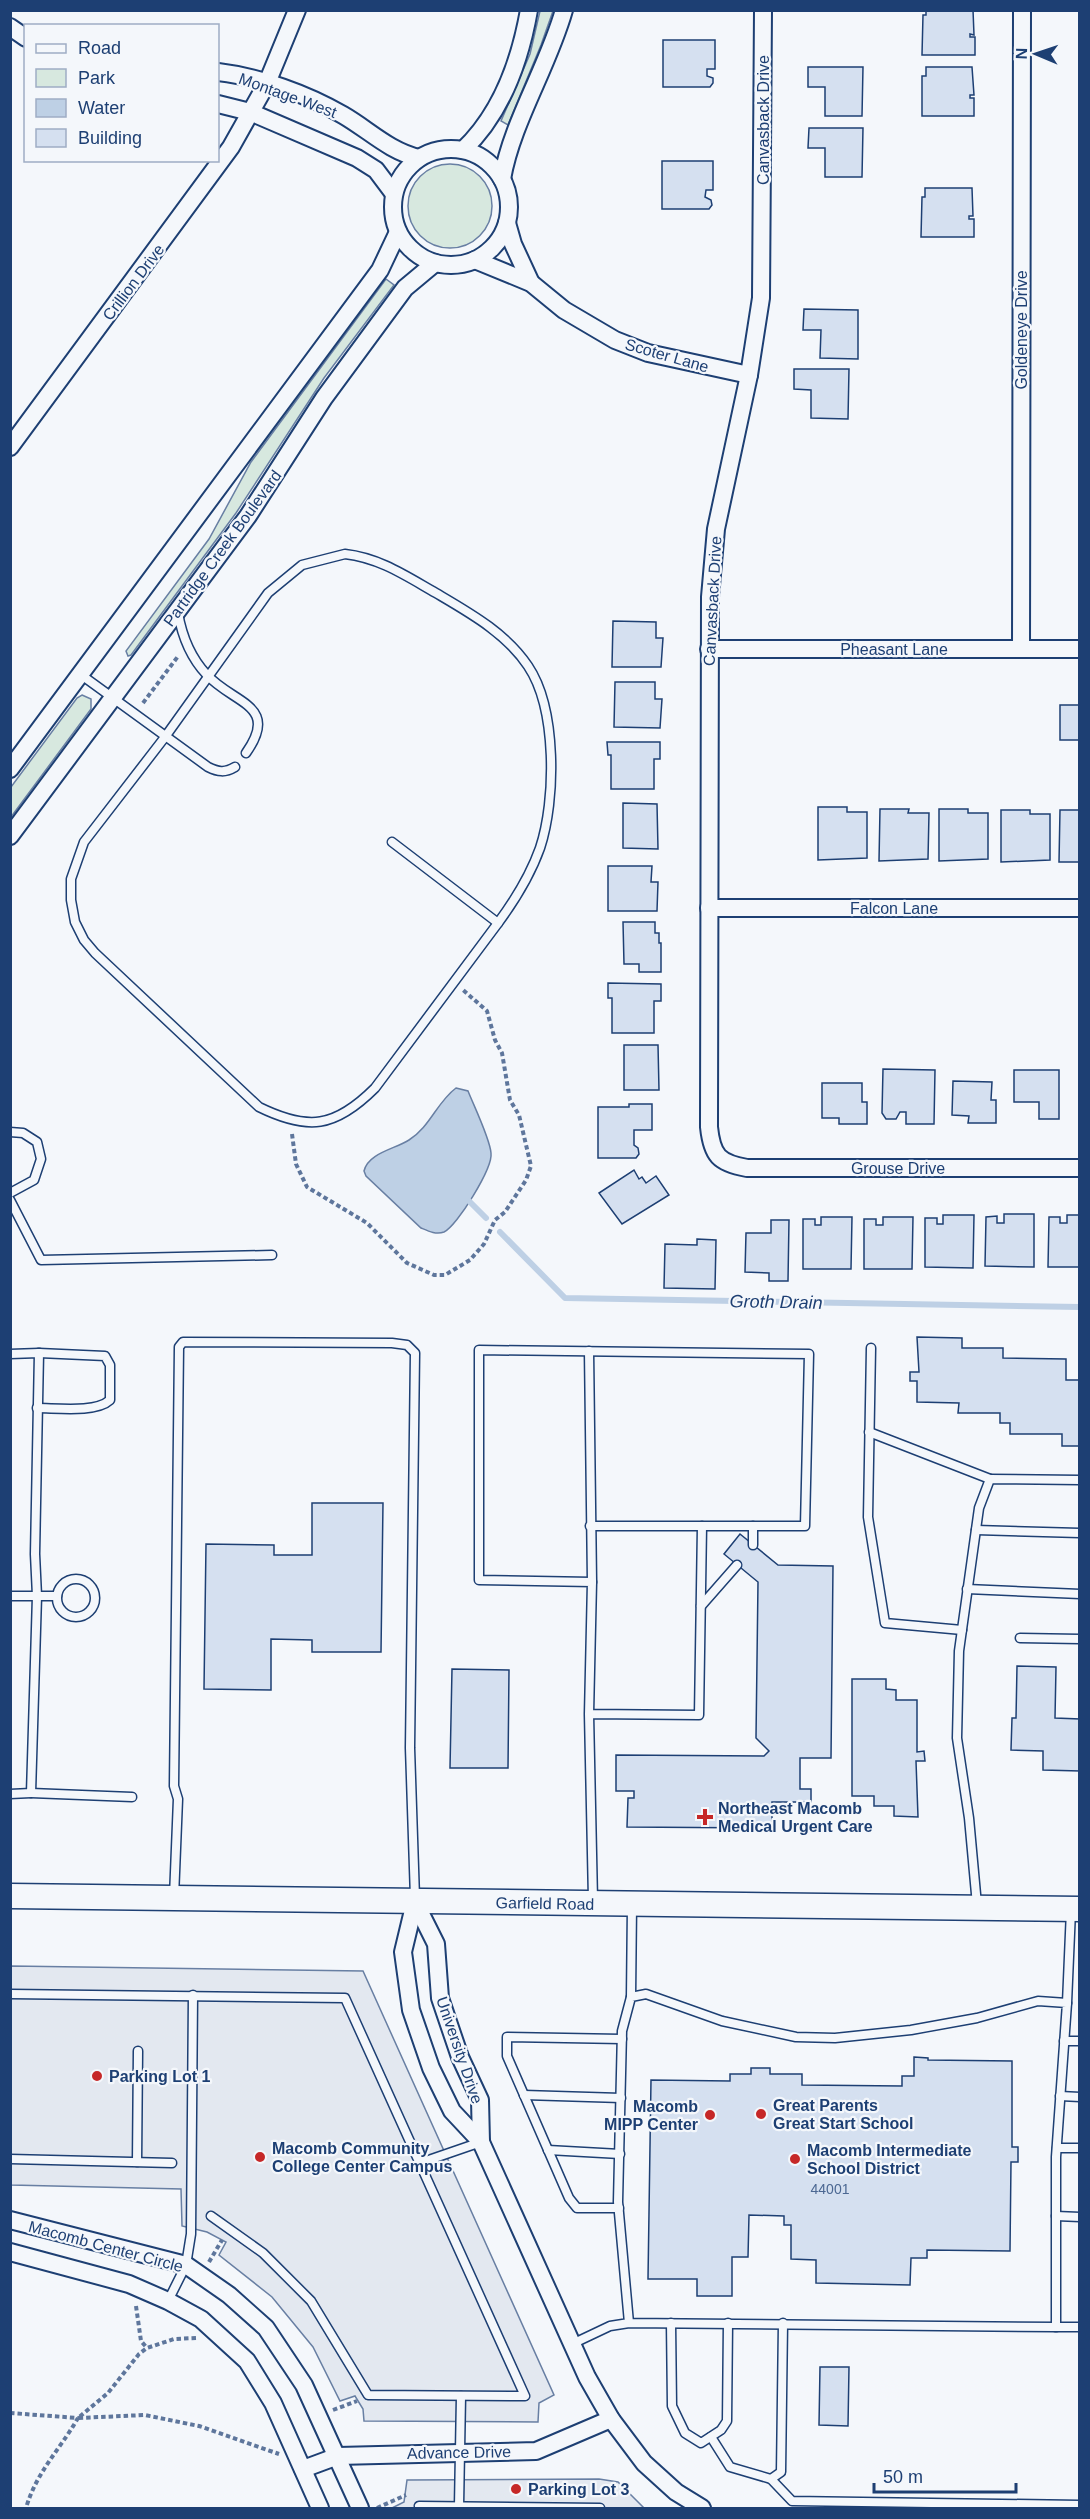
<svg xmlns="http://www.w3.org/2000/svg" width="1090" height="2519" viewBox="0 0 1090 2519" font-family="Arial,sans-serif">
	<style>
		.green { fill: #d7e8df; stroke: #687fa3; stroke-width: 1.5 }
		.parking { fill: #e3e8f0; stroke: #687fa3; stroke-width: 1.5 }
		.water { fill: #bed0e5; stroke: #687fa3; stroke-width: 1.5 }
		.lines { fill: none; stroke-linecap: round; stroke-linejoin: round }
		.stream { stroke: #bed0e5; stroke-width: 6 }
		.building { fill: #d5e0f0; stroke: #1d3f73; stroke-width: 1.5 }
		.lane-casing { stroke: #1d3f73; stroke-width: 11 }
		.street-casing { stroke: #1d3f73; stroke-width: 20 }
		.secondary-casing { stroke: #1d3f73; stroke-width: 27 }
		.path { stroke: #5e769c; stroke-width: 4; stroke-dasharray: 4.5 3; stroke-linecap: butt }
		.lane { stroke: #f4f7fb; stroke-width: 8 }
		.street { stroke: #f4f7fb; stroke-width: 16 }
		.secondary { stroke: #f4f7fb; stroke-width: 24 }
		.poi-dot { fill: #c62828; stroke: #f4f7fb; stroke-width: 2 }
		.labels { text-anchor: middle; stroke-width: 4.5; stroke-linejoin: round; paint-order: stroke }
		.number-label { font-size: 14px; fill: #4b6792 }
		.street-label { font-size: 16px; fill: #1d3f73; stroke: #f4f7fb }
		.poi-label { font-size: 16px; font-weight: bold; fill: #1d3f73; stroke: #f4f7fb; text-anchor: start }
		.water-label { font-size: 18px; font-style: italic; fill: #1d3f73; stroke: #f4f7fb }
	</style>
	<rect width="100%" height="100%" fill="#f4f7fb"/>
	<!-- green -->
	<g class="green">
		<path d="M540 11H553L541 45 508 125 501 121 530 54Z"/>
		<circle cx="450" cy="206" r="42"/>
		<path d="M386 279 394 285 324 378 236 513 131 655 128 656 126 651 209 539 251 462Z"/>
		<path d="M82 695 91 699V709L11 817V787L77 698Z"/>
	</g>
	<!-- parking -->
	<g class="parking">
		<path d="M11 1966 363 1971 554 2395 539 2403 538 2422 364 2421 363 2409 355 2396 340 2401 313 2347 272 2297 219 2255 226 2242 207 2232 182 2226 181 2189 11 2185Z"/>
		<path d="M599 2479 618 2482 644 2508H392L404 2502 407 2480Z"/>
	</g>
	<!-- water -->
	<path class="water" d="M456 1088 468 1091C474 1106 490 1139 491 1153 493 1168 457 1226 444 1232 436 1235 428 1231 421 1228L366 1176 364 1171C368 1153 395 1149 409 1140 430 1127 437 1102 456 1088Z"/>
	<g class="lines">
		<!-- stream -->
		<g class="stream">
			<path d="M469 1201 486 1218"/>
			<path d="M500 1232 565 1298 1080 1307"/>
		</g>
	</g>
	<!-- building -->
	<g class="building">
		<path d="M926 10H973L974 35 970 34V37H975V55H922L923 15H926Z"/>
		<path d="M663 40H715V69H707V76L713 78V83L710 87H663Z"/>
		<path d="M808 67H863L862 116H825V87H808Z"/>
		<path d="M926 67H972L974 95H970V98H974V116H922V76H926Z"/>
		<path d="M809 128H863L862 177H825V148H808Z"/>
		<path d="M662 161H713V190H706L705 197 711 200 712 205 709 209H662Z"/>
		<path d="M925 188H972L973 216H969V219H974V237H921L922 197H925Z"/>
		<path d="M804 309 858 310V359L820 358 821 330H803Z"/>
		<path d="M794 369H849L848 419 811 418V390L794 389Z"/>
		<path d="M613 621 656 622V638H663L661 667H612Z"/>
		<path d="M615 682H655V699H662L660 728 614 727Z"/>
		<rect x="1060" y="705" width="20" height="35"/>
		<path d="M607 742H660V759H654V789H611V755H608Z"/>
		<path d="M623 803 657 804 658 849 623 848Z"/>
		<path d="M818 807H847V812H867V858L818 860Z"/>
		<path d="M880 809H909L908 813H929L928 859 879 861Z"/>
		<path d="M939 809H968V813H988V859L939 861Z"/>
		<path d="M1001 810H1030V814H1050V860L1001 862Z"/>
		<path d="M1060 810H1080V862H1059Z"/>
		<path d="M608 866H652L651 882H658L657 911H608Z"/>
		<path d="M623 922H655V933H659V943H661V972H639V964H624Z"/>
		<path d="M608 983 661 984V1001H654V1033H612V998H608Z"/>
		<path d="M624 1045H658L659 1090H624Z"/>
		<path d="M883 1069 935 1070 934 1124H906V1112H900L896 1119H886L882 1113Z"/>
		<path d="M1014 1070H1059V1119H1039V1102H1014Z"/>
		<path d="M953 1081 992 1082 991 1100H996V1123H968L969 1116 952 1115Z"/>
		<path d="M822 1083H862V1102H867V1124H839V1118H822Z"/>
		<path d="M629 1104H652V1130H634V1145L638 1148 639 1154 636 1158H598V1107H629Z"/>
		<path d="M634 1170 639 1179 642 1177 646 1183 656 1176 669 1195 622 1224 599 1193Z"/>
		<path d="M1004 1214H1034V1267L985 1266 986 1217 997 1216V1223H1004Z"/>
		<path d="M943 1215H974L973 1268 925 1267V1218H937V1224H943Z"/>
		<path d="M1067 1215H1080V1267H1048L1049 1217H1060V1223H1067Z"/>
		<path d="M821 1217H852L851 1269H803V1219H815V1225H821Z"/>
		<path d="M883 1217H913L912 1269H864V1219H876V1225H883Z"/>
		<path d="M771 1220H789L788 1281H769V1273L745 1272 746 1233H771Z"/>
		<path d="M697 1239 716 1240 715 1289 664 1288 665 1244 697 1245Z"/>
		<path d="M917 1337 962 1338V1348H1003V1358L1066 1359V1380H1080V1446H1062V1434H1010V1423H1000V1413H958L959 1403 917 1402V1381H910V1372H919Z"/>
		<path d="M312 1503H383L381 1652H312V1640L271 1639V1690L204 1689 206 1544 274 1545V1555H312Z"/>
		<path d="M740 1534 778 1565 833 1566 831 1758H800V1789H811V1802H772V1828L627 1827 628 1798H634V1791H616V1755L764 1756 769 1751 756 1738 758 1582 724 1554Z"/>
		<path d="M1017 1666 1056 1667 1055 1718 1080 1719V1771L1043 1770V1751L1011 1750 1012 1718H1016Z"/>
		<path d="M452 1669 509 1670 508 1768H450Z"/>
		<path d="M852 1679H886V1689L896 1690V1700H917V1752L924 1751 925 1761H916L918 1817 894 1816V1806H874V1796H852Z"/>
		<path d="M914 2057 928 2058V2060L1012 2061V2147H1018V2162H1011L1010 2251 927 2250V2258H911L910 2285 816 2283V2260L791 2259V2225H784V2216L749 2215 748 2257H732V2296H697V2279H648L651 2080 730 2081V2074H751V2068H770V2074H802V2085L902 2086V2076H914Z"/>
		<path d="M820 2367H849L848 2426 819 2425Z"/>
	</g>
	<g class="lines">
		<defs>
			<g id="lane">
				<path d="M345 554C380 558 406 576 436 593 470 613 506 633 528 666 557 709 556 800 540 848 530 876 515 900 498 923L375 1088C335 1128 308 1131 259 1107L95 953 84 940 75 922 71 900V879L84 842 165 737 268 593 302 565Z"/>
				<path d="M178 613C182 636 190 657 207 675 234 704 280 705 246 753"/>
				<path d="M80 674 208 767C218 772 225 773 235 767"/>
				<path d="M392 842 498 923"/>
				<path d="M10 1132 23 1133 37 1142 41 1159 34 1180 10 1193"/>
				<path d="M10 1200 41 1260 272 1255"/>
				<path d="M871 1348 868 1517 885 1623 962 1630"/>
				<path d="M589 1351 592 1582"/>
				<path d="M10 1354 39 1353 35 1554 37 1596H10"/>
				<path d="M37 1408C57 1408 96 1413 110 1400V1365L105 1356 39 1353"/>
				<path d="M869 1432 990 1479"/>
				<path d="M590 1526H702"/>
				<path d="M753 1526V1545"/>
				<path d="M976 1530 1080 1533"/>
				<circle cx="76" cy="1598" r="19"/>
				<path d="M967 1589 1080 1594"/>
				<path d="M701 1606 737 1565"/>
				<path d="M1020 1638 1080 1639"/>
				<path d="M589 1714 699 1715 702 1526H805L809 1354 479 1350V1580L592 1582 589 1714 593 1900"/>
				<path d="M31 1793 132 1797"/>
				<path d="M10 1794 31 1793 37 1596H57"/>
				<path d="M174 1897 178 1799 174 1786 179 1347 183 1342 392 1343 407 1345 415 1353 410 1748 415 1898"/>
				<path d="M977 1905 969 1818 957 1738 959 1651 979 1508 990 1479 1080 1480"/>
				<path d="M10 1994 345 1998 525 2396 368 2395 311 2301 263 2253 211 2216"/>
				<path d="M631 1997 632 1905"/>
				<path d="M1067 2003 1071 1910"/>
				<path d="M1064 2041H1080"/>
				<path d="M524 2095 621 2098"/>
				<path d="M1060 2096 1080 2097"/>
				<path d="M1057 2148H1080"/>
				<path d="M548 2150 620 2154"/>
				<path d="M10 2159 172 2163"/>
				<path d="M137 2162 138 2051"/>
				<path d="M420 2163 481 2142"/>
				<path d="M619 2208H577L569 2198 507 2056V2037L622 2039"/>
				<path d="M1056 2216 1080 2217"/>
				<path d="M168 2301 186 2265 191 2234 193 1995"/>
				<path d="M671 2323 672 2406 685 2433 701 2443 721 2430 727 2421 728 2323"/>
				<path d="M1056 2327H1080"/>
				<path d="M572 2344 610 2326 629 2323 618 2202 622 2031 631 1997 646 1994 722 2021 796 2037 835 2038 911 2030 977 2018 1038 2001 1067 2003 1056 2157V2327L629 2323"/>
				<path d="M711 2437 730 2467 771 2479 781 2472 783 2323"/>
				<path d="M771 2479 792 2501 1080 2505"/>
				<path d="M459 2506 461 2396"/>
				<path d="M420 2508 419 2506 600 2508"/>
			</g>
			<g id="street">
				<path d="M763 10 761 298 749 375 716 529 710 597 709 1127C712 1156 719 1163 747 1168H1080"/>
				<path d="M10 27 26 38"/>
				<path d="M218 72C260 77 307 94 343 115 369 130 389 151 419 158"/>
				<path d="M218 104 250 112 357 158 376 170 394 194"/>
				<circle cx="451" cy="207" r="58"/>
				<path d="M463 150C501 114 520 61 529 10"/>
				<path d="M502 179C512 122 548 67 564 10"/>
				<path d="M507 223 513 244 531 283"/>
				<path d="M475 260 531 283 564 310 615 340 648 353 749 375"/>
				<path d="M10 447 231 147 267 83 297 10"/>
				<path d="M709 649H1080"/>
				<path d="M1021 649 1022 10"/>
				<path d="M10 769 380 270 398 232"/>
				<path d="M10 836 248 516 324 398 405 288 435 263"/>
				<path d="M709 908H1080"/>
				<path d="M415 1902 403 1952 411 2010 431 2068 452 2111 481 2142 587 2377 611 2419 644 2463 676 2492 702 2508"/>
				<path d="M415 1902 436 1944 440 1998 460 2057 480 2100 481 2142"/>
				<path d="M10 2220 186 2265 229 2295 266 2328 304 2385 360 2508"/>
				<path d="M10 2252 129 2284 168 2301 201 2319 247 2361 273 2403 320 2508"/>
				<path d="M303 2469 338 2456 536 2451 611 2419"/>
			</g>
			<path id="secondary" d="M10 1896 1080 1909"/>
		</defs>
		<!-- lane casing -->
		<use href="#lane" class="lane-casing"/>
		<!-- street casing -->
		<use href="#street" class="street-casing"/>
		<!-- secondary casing -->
		<use href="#secondary" class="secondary-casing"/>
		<!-- path -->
		<g class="path">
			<path d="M143 703 179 655"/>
			<path d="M292 1134 296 1164 307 1187 367 1223 407 1263 434 1275H445L470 1260 484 1244 495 1220 505 1212 526 1180 531 1166 519 1115 510 1100 502 1053 495 1040 487 1011 462 989"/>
			<path d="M209 2262 222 2240"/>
			<path d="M136 2306 141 2341 147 2348"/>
			<path d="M196 2338 174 2339 147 2348 139 2354 108 2393 78 2418 145 2415 199 2426 279 2454"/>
			<path d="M333 2410 357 2401"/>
			<path d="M10 2413 78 2418C59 2451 37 2471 26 2508"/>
			<path d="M377 2508 406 2495"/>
		</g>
		<!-- lane -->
		<use href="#lane" class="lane"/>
		<!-- street -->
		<use href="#street" class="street"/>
		<!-- secondary -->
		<use href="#secondary" class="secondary"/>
	</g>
	<!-- markers -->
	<g class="poi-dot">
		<path d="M702 1808h6v6h6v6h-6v6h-6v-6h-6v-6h6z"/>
		<circle cx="97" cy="2076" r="6"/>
		<circle cx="761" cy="2114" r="6"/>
		<circle cx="710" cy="2115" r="6"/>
		<circle cx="260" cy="2157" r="6"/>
		<circle cx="795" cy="2159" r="6"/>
		<circle cx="516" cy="2489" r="6"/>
	</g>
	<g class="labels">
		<!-- number labels -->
		<g class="number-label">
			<text x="830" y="2194">44001</text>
		</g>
		<!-- street labels -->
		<g class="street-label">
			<text transform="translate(288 95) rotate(20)" y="6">Montage West</text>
			<text transform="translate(763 120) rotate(-90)" y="6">Canvasback Drive</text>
			<text transform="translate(133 282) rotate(-53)" y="6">Crillion Drive</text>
			<text transform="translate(1021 330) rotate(-90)" y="6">Goldeneye Drive</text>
			<text transform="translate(667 355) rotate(16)" y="6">Scoter Lane</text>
			<text transform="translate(222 548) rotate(-54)" y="6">Partridge Creek Boulevard</text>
			<text transform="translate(712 601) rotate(-87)" y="6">Canvasback Drive</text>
			<text x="894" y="655">Pheasant Lane</text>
			<text x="894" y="914">Falcon Lane</text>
			<text x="898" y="1174">Grouse Drive</text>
			<text transform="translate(545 1903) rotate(1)" y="6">Garfield Road</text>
			<text transform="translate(460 2050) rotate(71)" y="6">University Drive</text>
			<text transform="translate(106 2246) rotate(15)" y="6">Macomb Center Circle</text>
			<text transform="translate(459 2452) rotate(-1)" y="6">Advance Drive</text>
		</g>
		<!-- poi labels -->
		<g class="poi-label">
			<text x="718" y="1814">Northeast Macomb<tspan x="718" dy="18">Medical Urgent Care</tspan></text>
			<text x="109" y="2082">Parking Lot 1</text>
			<text x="773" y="2111">Great Parents<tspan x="773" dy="18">Great Start School</tspan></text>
			<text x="698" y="2112" text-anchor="end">Macomb<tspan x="698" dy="18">MIPP Center</tspan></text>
			<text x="272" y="2154">Macomb Community<tspan x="272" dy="18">College Center Campus</tspan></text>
			<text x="807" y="2156">Macomb Intermediate<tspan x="807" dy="18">School District</tspan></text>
			<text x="528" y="2495">Parking Lot 3</text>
		</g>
		<!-- water labels -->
		<g class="water-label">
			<text transform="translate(776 1302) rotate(1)" y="6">Groth Drain</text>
		</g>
	</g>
	<!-- border -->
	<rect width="1090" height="2519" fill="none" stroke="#1d3f73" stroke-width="24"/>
	<!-- legend -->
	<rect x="24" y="24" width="195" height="138" fill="#f4f7fb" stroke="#9eadc5" stroke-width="1.5"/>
	<rect x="36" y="44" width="30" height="9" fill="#f4f7fb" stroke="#9eadc5" stroke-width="1.5"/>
	<text x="78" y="54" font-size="18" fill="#1d3f73">Road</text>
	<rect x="36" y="69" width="30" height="18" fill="#d7e8df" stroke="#9eadc5" stroke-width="1.5"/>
	<text x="78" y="84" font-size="18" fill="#1d3f73">Park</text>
	<rect x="36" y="99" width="30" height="18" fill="#bed0e5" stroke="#9eadc5" stroke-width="1.5"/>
	<text x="78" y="114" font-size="18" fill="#1d3f73">Water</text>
	<rect x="36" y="129" width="30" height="18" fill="#d5e0f0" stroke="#9eadc5" stroke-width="1.5"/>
	<text x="78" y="144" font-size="18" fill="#1d3f73">Building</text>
	<!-- north arrow -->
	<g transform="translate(1036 54) rotate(272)" stroke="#f4f7fb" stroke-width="4.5" paint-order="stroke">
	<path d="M0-4.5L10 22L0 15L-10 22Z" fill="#1d3f73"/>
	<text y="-9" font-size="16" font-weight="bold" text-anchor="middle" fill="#1d3f73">N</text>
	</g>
	<!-- scale -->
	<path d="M874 2483v9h142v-9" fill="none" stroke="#1d3f73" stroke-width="3"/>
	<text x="883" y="2483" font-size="18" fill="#1d3f73" stroke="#f4f7fb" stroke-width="4.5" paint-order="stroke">50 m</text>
</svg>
